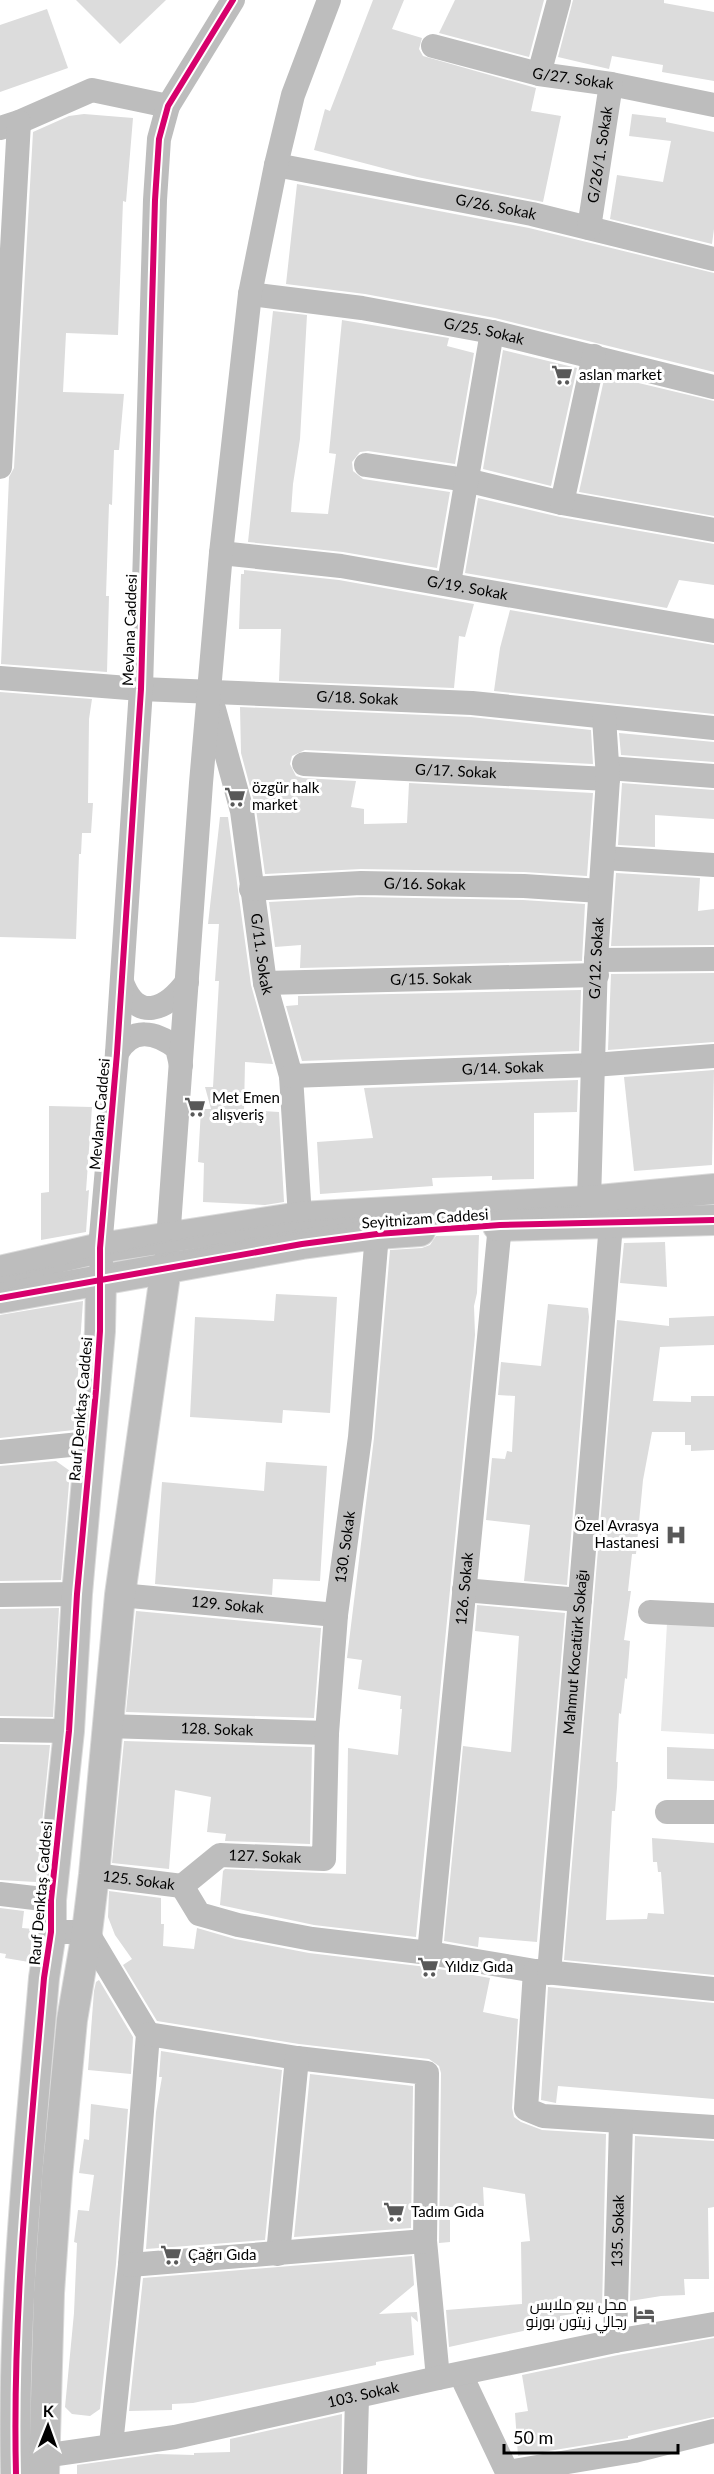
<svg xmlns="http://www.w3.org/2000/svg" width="714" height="2474" viewBox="0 0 714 2474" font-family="Lato,Cairo,sans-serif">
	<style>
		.green { fill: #e9e9e9 }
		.building { fill: #dcdcdc }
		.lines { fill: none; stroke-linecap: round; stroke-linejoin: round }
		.major-casing { stroke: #dbdbdb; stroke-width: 32 }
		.minor { stroke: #bdbdbd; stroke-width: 24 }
		.major { stroke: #bdbdbd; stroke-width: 30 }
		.tram { stroke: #bdbdbd; stroke-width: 1.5 }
		.cycleway-casing { stroke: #fff; stroke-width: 10 }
		.cycleway { stroke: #d6006c; stroke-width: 6 }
		.labels { text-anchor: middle; stroke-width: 6; stroke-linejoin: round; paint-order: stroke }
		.street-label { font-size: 15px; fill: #000; stroke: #fff }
		.poi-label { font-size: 15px; fill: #000; stroke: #fff; text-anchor: start }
	</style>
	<rect width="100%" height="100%" fill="#fff"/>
	<!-- green -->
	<path class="green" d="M667 1623 714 1626V1734L661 1731Z"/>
	<!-- building -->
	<g class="building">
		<path d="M76 0H166L120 44Z"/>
		<path d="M373 0H404L392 29 422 38 419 49 423 56 536 88 531 111 561 116 543 202 417 177 314 150 325 109 330 111Z"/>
		<path d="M455 0H544L529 57 439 33Z"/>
		<path d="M573 0H664V3L714 12V81L662 72 663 65 612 56 609 69 558 57Z"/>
		<path d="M47 9 68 68 0 92V25Z"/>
		<path d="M84 114 133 118 126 202 123 201 118 335 66 333 63 392 124 394 119 450H114L112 505 109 504 106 596H109L107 672 1 664 9 477 14 468 33 132 69 116Z"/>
		<path d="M632 114 666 118V122L714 132V229L712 244 610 219 617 175 663 182 671 141 629 136Z"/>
		<path d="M297 184 529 228 714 273V372L495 318 365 294 286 284Z"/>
		<path d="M273 311 307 315 300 439 293 484 291 512 328 514 336 454 329 453 342 320 449 338 447 346 474 353 455 464 368 451 360 452 352 462 353 471 363 479 450 492 437 568 343 552 248 542Z"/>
		<path d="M503 350 577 368 551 486 483 469Z"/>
		<path d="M605 375 714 401V516L579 492Z"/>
		<path d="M478 498 560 517 714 544V585L679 580 667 608 465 573Z"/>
		<path d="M244 570 339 580 474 604 465 637 459 636 454 688 279 681 281 629H239L241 574H244Z"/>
		<path d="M510 610 714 645V714L494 691 500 648Z"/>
		<path d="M0 692 92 699 89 719 88 803H93L91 833H82L81 854H79L76 939 0 937Z"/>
		<path d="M240 707 471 717 591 730 593 764 305 750 292 756 290 764 296 776 303 778 356 781 351 807 364 809V824L407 823 409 783 593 793 587 876 524 872 361 869 265 874 256 809 241 753Z"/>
		<path d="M619 733 714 742V762L621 755Z"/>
		<path d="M622 783 714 790V819L655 815V847L618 845Z"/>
		<path d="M220 817H228L251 985 273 1064 245 1062 244 1110 279 1112 284 1202 265 1205 203 1202 204 1163 198 1162 201 1109H211L205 1087H213L219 981H215L219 924H208Z"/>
		<path d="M616 873 700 878 698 911 714 909V945L611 946Z"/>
		<path d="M361 897 523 900 585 904 582 961 300 968 301 945 275 947 269 902Z"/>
		<path d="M714 973V1042L608 1050 611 974Z"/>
		<path d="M581 990 579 1051 302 1061 286 1006 298 1005V996Z"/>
		<path d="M714 1070 712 1165 634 1171 624 1077Z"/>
		<path d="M578 1080 577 1112 534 1113V1179L492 1180V1176L432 1178 433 1186 320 1194 317 1142 373 1138 364 1088Z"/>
		<path d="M49 1106 92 1107 86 1191 89 1190 86 1232 41 1240V1193L49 1192Z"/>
		<path d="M479 1235 477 1293 474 1306 475 1335 416 1937 314 1925 220 1905 223 1871 225 1869 346 1874 348 1748 398 1755 402 1709H400L401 1696 358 1689 362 1660 347 1658 374 1438 390 1250 422 1248 430 1245 436 1236Z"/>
		<path d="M665 1242 667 1287 620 1283 624 1243Z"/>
		<path d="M276 1294 337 1297 330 1413 283 1410 282 1423 190 1417 195 1317 274 1321Z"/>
		<path d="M83 1301 74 1430 0 1438V1315Z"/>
		<path d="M548 1304 588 1308 589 1317 567 1585 524 1581 530 1525 486 1520 492 1458 505 1459 507 1451 512 1452 515 1396 498 1395 501 1362 541 1366Z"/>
		<path d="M714 1316V1345L660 1347 653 1401 691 1402V1396H714V1450L691 1451V1445H685V1432H652L643 1480 636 1554H632L628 1591H631L624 1640 630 1641 627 1679 625 1678 621 1714 619 1713 616 1762H618L617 1787 615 1811H612L606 1920 647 1919 648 1913 664 1914 661 1872H658L657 1862H653L652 1838 714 1843V1975L564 1960 617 1320 669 1326V1318Z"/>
		<path d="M56 1461 70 1471 61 1580 0 1581V1466Z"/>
		<path d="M266 1462 327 1466 320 1581 273 1579 272 1595 155 1584 162 1482 264 1491Z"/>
		<path d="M477 1605 565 1613 537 1942 479 1937 478 1947 444 1941 463 1746 511 1752 519 1636 475 1631Z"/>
		<path d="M59 1608 53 1717 0 1716V1609Z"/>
		<path d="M136 1611 321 1628 314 1718 126 1712Z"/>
		<path d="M124 1741 312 1747 310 1844 225 1841 226 1834 207 1832 211 1797 175 1790 169 1869 112 1863Z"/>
		<path d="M0 1744 50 1745 36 1882 0 1880Z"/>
		<path d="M667 1747 714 1749V1781L667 1779Z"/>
		<path d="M109 1891 161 1898V1924H164L163 1946 194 1949 197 1928 235 1939 309 1953 427 1967 490 1978 483 2012 518 2019 512 2108 514 2117 521 2122 542 2130 606 2134 602 2309 560 2316V2323L449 2347 446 2310 522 2304 521 2242 530 2241 525 2194 483 2187 484 2206 450 2207V2242L439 2243 441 2073 439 2066 429 2059 299 2044 157 2021 123 1965 132 1959 115 1935 108 1917Z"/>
		<path d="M0 1908 24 1911 22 1928 34 1929 29 1962 5 1958 6 1954 0 1953Z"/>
		<path d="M99 1980 133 2037 131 2074 88 2070 94 1991 96 1982Z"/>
		<path d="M548 1987 714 2003V2099L558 2086 556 2103 541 2100Z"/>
		<path d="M161 2051 282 2070 265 2240 146 2249 156 2112 162 2077H159Z"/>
		<path d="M310 2074 413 2086 411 2228 294 2237Z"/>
		<path d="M91 2104 128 2109 116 2264 100 2409 90 2416 72 2414 65 2407 74 2313 77 2243 74 2242 78 2210 89 2211 94 2175 79 2173 84 2139 89 2140Z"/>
		<path d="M635 2136 714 2141V2207L708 2208 709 2279H684L685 2295 661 2296 630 2301Z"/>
		<path d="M412 2256 414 2285 379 2314 417 2312 418 2322 411 2316 414 2355 376 2362V2365L193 2403 172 2404V2410L129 2411 143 2278Z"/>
		<path d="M714 2338V2417L628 2436V2438L518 2456 515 2413 528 2411 522 2375 618 2355Z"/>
		<path d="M342 2414 341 2474H77V2465L157 2454 194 2455V2453L230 2452V2439Z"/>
	</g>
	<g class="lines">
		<defs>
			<g id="major">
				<path d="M498 1226 714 1220"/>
				<path d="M0 1271 100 1248 300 1217 589 1201 714 1189"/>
				<path d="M0 1298 302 1244 377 1234 420 1231"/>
				<path d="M16 2474C12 2308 30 2143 44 1978L51 1932V1900L69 1731 77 1594 100 1331 101 1279"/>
				<path d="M44 2474 49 2293 57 2177 72 2020 87 1932 94 1875 120 1595 166 1268"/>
			</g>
		</defs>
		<!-- major casing -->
		<use href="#major" class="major-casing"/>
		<!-- minor -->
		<g class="minor">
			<path id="s1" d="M433 46 539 74 611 84 714 105"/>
			<path d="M539 74 559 0"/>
			<path d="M0 128 19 122 92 90 168 106"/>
			<path id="s2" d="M276 165 532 214 714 259"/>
			<path id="s3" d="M589 228 611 84"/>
			<path id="s4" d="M250 294 362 308 492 332 714 387"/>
			<path d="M366 465 466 480 562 503 714 530"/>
			<path d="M0 467 19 122"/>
			<path d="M562 503 594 356"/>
			<path id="s5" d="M221 553 341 566 714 631"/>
			<path d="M449 583 492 332"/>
			<path id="s6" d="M0 678 141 689 472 703 714 728"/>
			<path id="s7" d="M214 709 242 811 265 983 291 1076 300 1217"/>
			<path id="s8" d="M304 764 608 779"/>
			<path d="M608 768 714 776"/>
			<path d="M604 858 714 865"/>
			<path id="s9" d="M251 889 361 883 524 886 600 891"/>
			<path d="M596 960 714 959"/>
			<path d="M122 982C137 1023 166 1010 187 982"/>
			<path id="s10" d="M265 983 597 975"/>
			<path d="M117 1053C132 1026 156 1032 177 1048L181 1065"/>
			<path id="s11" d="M291 1076 593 1065 714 1056"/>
			<path id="s12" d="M589 1201 596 960 608 779 604 717"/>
			<path d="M101 1263 100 1248 117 1053 141 689 155 200 159 139 168 106 233 0"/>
			<path d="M166 1268 201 783 221 553 250 294 276 165 293 95 329 0"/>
			<path d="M0 1452 90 1443"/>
			<path d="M464 1590 580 1600"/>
			<path d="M0 1595 77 1594"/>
			<path id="s13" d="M120 1595 336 1615"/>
			<path d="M650 1612 714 1615"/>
			<path id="s14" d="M107 1726 327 1733"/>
			<path d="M0 1730 69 1731"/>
			<path d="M667 1812H714"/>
			<path id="s15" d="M94 1875 182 1886"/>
			<path id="s16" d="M182 1886 220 1855 324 1859 327 1733 336 1615 360 1437 377 1234"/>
			<path d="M182 1886 199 1914 238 1925 312 1939 429 1953 535 1971 714 1989"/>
			<path d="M0 1894 51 1900"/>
			<path d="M51 1932H87L148 2034 130 2265 111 2445"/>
			<path id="s17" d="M429 1953 500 1225"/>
			<path d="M535 1971 526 2109 543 2116 714 2127"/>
			<path id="s18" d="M549 1973 611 1224"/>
			<path d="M148 2034 297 2058 427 2073 425 2241 438 2378"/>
			<path d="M278 2254 297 2058"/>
			<path d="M130 2265 425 2241"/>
			<path id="s19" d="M615 2341 621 2123"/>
			<path d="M461 2375 508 2474"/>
			<path id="s20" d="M30 2465 43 2456 175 2437 438 2378 615 2341 714 2324"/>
			<path d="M507 2472 634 2451 714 2431"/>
			<path d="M355 2474 357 2398"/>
		</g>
		<!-- major -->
		<use href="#major" class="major"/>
		<!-- tram -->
		<g class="tram">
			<path d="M0 1278 169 1241 300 1221 580 1206"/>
			<path d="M0 1291 167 1255 301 1232 588 1214 714 1200"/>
		</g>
		<defs>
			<g id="cycleway">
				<path d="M0 1298 302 1244 377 1234 500 1225 714 1220"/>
				<path d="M16 2474C12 2308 30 2143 44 1978L51 1932V1900L69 1731 77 1594 96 1390 100 1331V1248L117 1053 141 689 155 200 159 139 168 106 233 0"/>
			</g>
		</defs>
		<!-- cycleway casing -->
		<use href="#cycleway" class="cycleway-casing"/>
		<!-- cycleway -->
		<use href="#cycleway" class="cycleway"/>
	</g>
	<!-- icons -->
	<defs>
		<symbol id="supermarket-bare" viewBox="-9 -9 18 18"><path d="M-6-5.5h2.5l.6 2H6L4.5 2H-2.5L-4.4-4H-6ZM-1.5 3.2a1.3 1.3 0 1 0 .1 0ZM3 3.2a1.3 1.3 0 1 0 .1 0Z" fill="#595959" stroke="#fff" stroke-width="2.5" paint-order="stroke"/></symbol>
		<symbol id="hospital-bare" viewBox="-9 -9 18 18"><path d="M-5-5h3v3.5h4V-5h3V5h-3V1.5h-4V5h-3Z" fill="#595959" stroke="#fff" stroke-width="2.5" paint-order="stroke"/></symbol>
		<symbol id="hotel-bare" viewBox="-9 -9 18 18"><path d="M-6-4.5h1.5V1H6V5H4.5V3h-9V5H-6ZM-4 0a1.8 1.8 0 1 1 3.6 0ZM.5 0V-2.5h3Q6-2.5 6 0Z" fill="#595959" stroke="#fff" stroke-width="2.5" paint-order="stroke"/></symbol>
	</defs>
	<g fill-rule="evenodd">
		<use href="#supermarket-bare" x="547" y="360" width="30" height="30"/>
		<use href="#supermarket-bare" x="220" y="782" width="30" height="30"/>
		<use href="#supermarket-bare" x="180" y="1092" width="30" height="30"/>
		<use href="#hospital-bare" x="661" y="1520" width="30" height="30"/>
		<use href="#supermarket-bare" x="413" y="1952" width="30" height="30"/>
		<use href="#supermarket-bare" x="379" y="2197" width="30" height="30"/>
		<use href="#supermarket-bare" x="156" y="2240" width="30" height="30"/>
		<use href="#hotel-bare" x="629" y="2299" width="30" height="30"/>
	</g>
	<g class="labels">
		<!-- street labels -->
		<g class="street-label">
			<text dy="5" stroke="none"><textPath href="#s1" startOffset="144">G/27. Sokak</textPath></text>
			<text dy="5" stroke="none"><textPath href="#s3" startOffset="74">G/26/1. Sokak</textPath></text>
			<text dy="5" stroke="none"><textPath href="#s2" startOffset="224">G/26. Sokak</textPath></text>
			<text dy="5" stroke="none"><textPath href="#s4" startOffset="237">G/25. Sokak</textPath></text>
			<text dy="5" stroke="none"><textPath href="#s5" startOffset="249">G/19. Sokak</textPath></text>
			<text transform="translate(130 630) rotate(-88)" y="5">Mevlana Caddesi</text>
			<text dy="5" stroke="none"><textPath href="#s6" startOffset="358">G/18. Sokak</textPath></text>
			<text dy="5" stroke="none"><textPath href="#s8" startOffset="152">G/17. Sokak</textPath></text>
			<text dy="5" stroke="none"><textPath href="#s9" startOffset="174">G/16. Sokak</textPath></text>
			<text dy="5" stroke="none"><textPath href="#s7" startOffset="250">G/11. Sokak</textPath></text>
			<text dy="5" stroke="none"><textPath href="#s12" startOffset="243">G/12. Sokak</textPath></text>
			<text dy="5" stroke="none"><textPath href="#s10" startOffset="166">G/15. Sokak</textPath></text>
			<text dy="5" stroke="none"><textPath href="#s11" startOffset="212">G/14. Sokak</textPath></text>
			<text transform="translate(100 1114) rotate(-85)" y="5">Mevlana Caddesi</text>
			<text transform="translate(425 1219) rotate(-4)" y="5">Seyitnizam Caddesi</text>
			<text transform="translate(81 1409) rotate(-85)" y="5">Rauf Denktaş Caddesi</text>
			<text dy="5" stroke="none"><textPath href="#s16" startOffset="466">130. Sokak</textPath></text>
			<text dy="5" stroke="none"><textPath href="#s17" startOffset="366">126. Sokak</textPath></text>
			<text dy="5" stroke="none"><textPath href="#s13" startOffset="108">129. Sokak</textPath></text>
			<text dy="5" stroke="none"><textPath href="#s18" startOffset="322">Mahmut Kocatürk Sokağı</textPath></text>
			<text dy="5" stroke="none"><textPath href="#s14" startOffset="110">128. Sokak</textPath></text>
			<text dy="5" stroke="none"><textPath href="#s16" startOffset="94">127. Sokak</textPath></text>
			<text dy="5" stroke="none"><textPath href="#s15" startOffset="45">125. Sokak</textPath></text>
			<text transform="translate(41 1893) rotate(-85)" y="5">Rauf Denktaş Caddesi</text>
			<text dy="5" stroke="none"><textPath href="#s19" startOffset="110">135. Sokak</textPath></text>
			<text dy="5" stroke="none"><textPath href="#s20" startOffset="342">103. Sokak</textPath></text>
		</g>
		<!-- poi labels -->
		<g class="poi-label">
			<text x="579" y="380">aslan market</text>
			<text x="252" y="793">özgür halk<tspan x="252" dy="17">market</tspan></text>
			<text x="212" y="1103">Met Emen<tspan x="212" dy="17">alışveriş</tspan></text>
			<text x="659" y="1531" text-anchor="end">Özel Avrasya<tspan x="659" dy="17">Hastanesi</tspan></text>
			<text x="445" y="1972">Yıldız Gıda</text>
			<text x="411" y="2217">Tadım Gıda</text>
			<text x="188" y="2260">Çağrı Gıda</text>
			<text x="627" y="2310" text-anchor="end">محل بيع ملابس<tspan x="627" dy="17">رجالي زيتون بورنو</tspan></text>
		</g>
	</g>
	<!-- north arrow -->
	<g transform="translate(48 2426) rotate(1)" stroke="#ffffff" stroke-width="4.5" paint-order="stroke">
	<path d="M0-4.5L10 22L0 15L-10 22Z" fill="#000000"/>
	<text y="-9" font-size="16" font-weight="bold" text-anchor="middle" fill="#000000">K</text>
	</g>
	<!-- scale -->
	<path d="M504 2444v9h174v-9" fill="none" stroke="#000000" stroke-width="3"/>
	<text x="513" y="2444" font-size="18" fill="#000000" stroke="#ffffff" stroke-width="4.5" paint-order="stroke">50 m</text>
</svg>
